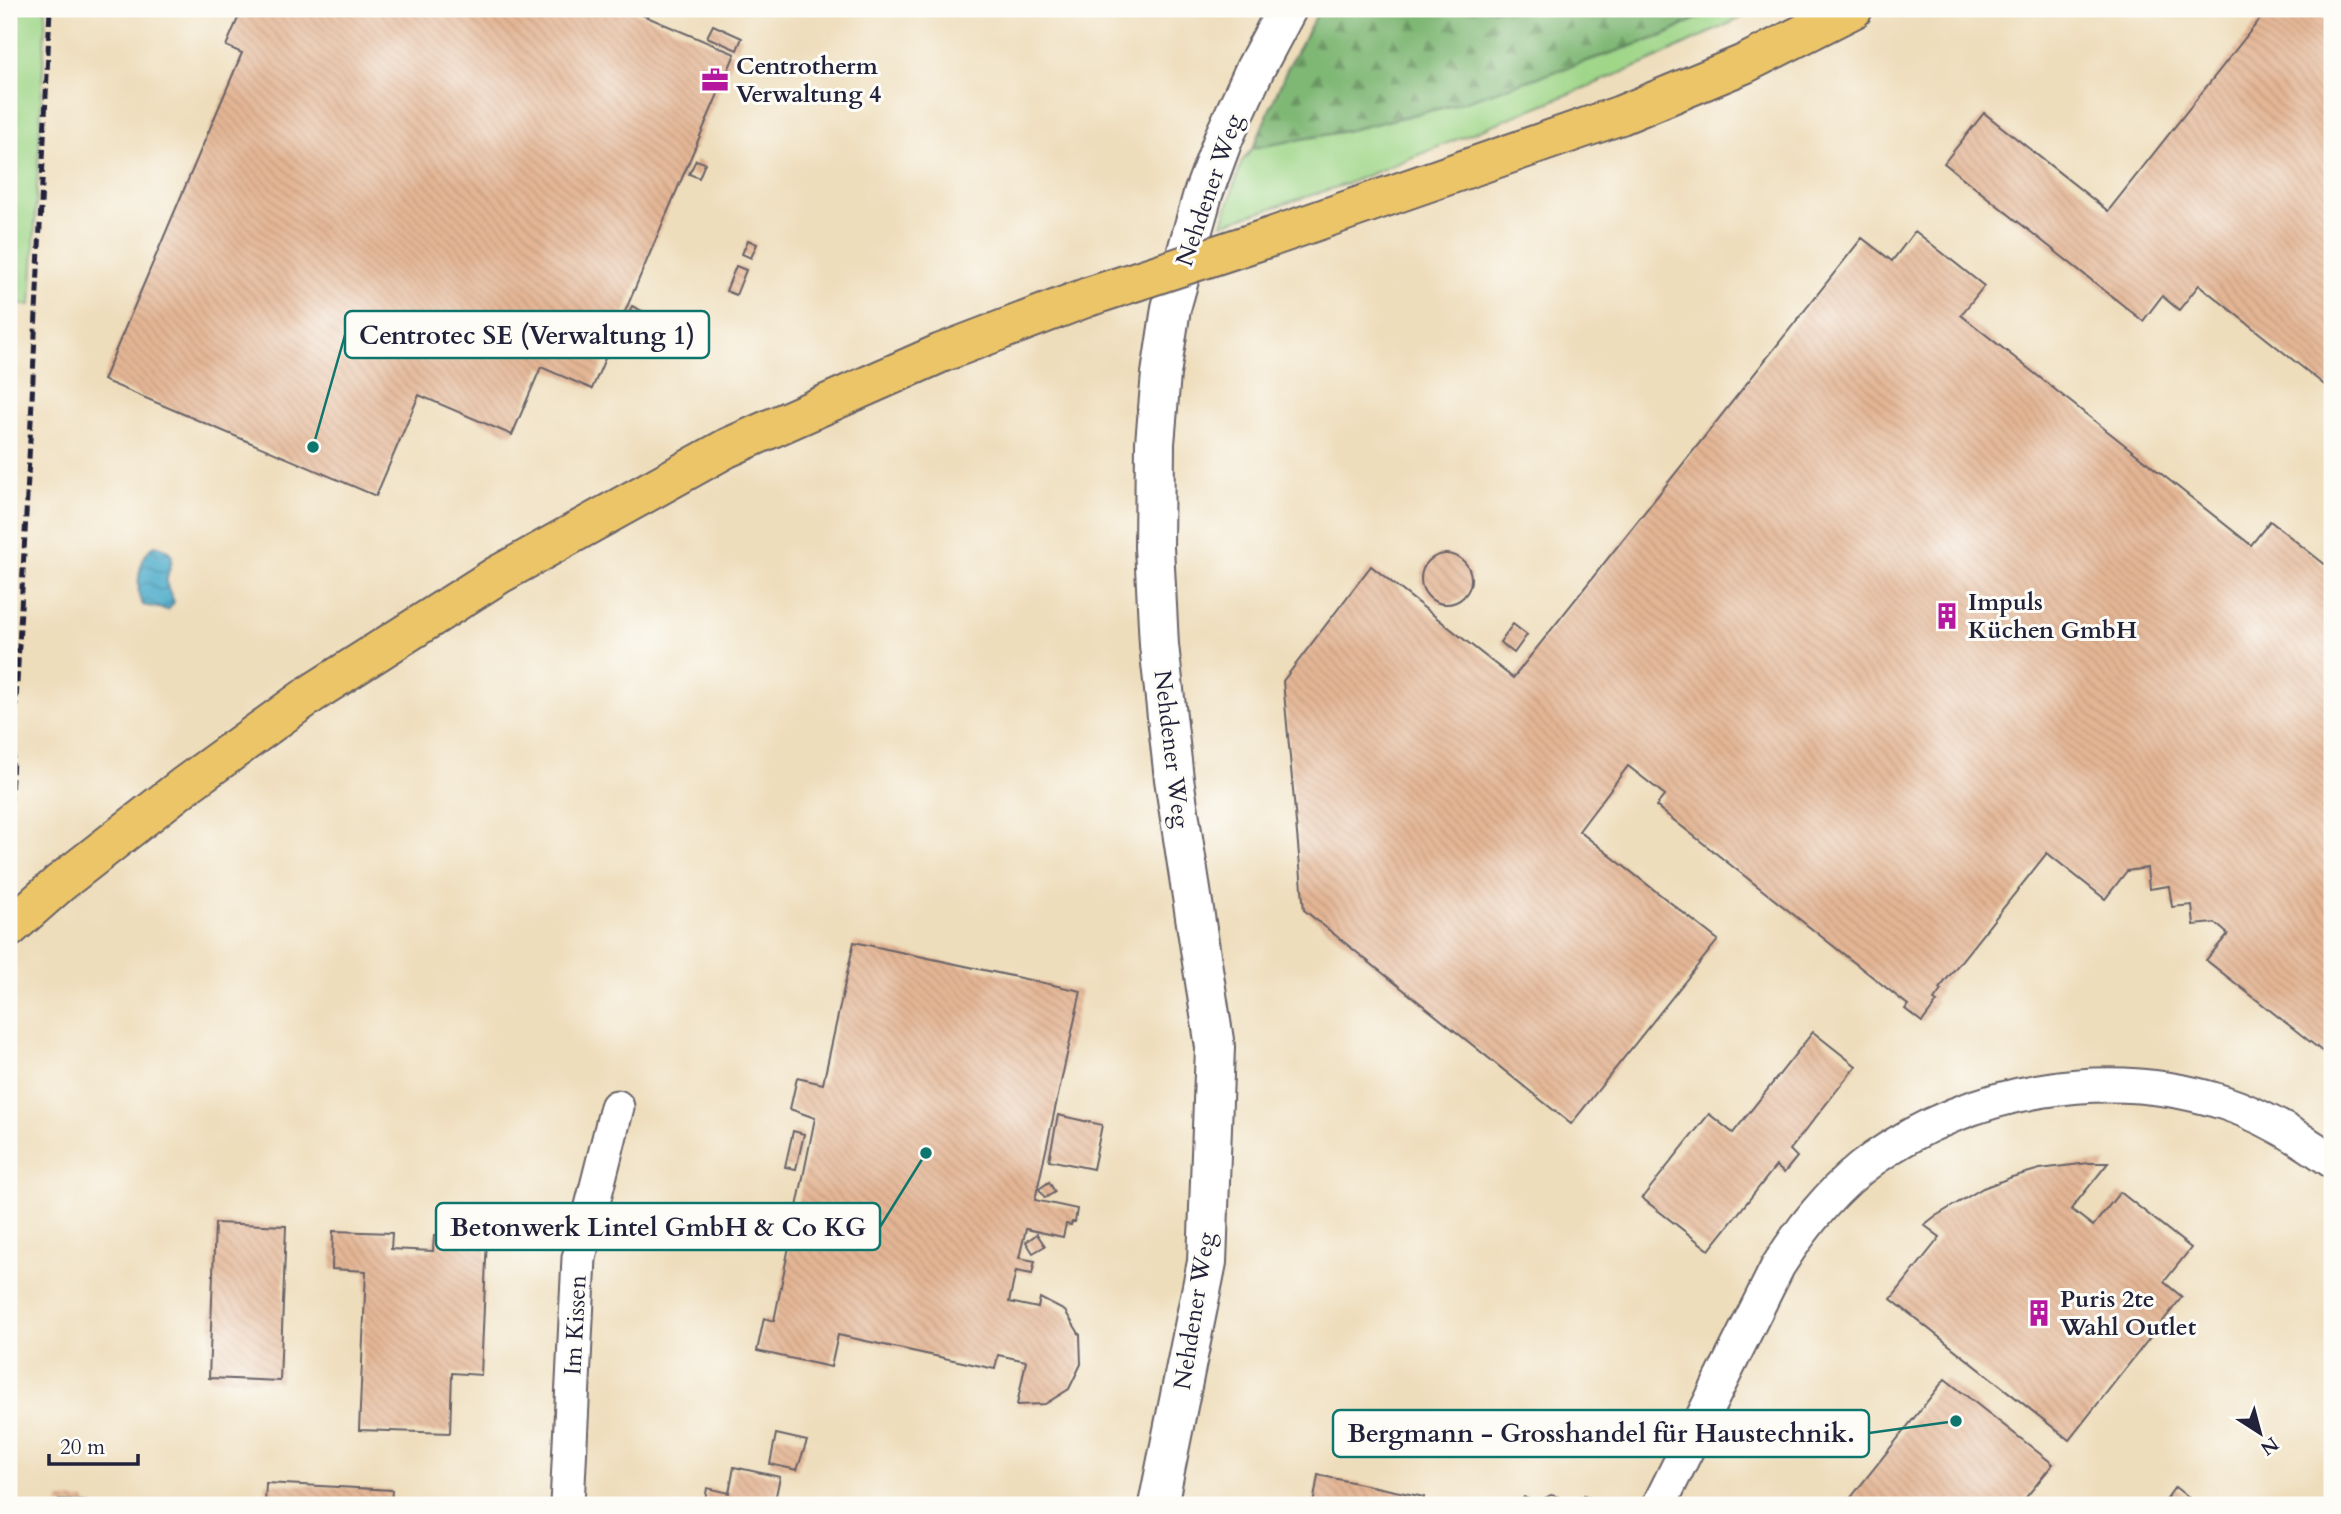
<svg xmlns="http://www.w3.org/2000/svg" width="2341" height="1514" viewBox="0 0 2341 1514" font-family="Cardo,serif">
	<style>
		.green { fill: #9fd688; stroke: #607c62; stroke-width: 2 }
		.forest { fill: url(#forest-firs); stroke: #506c58; stroke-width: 2 }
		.water { fill: url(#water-waves); stroke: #366682; stroke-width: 2 }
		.building { fill: url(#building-back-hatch) }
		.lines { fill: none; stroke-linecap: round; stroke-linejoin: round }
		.minor-casing { stroke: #696368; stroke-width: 37 }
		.tertiary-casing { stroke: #696368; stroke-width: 42 }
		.primary-casing { stroke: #696368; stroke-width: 42 }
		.minor { stroke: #fff; stroke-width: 33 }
		.tertiary { stroke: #fff; stroke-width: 38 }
		.primary { stroke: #edc569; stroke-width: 38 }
		.rail { stroke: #22223b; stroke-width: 5; stroke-dasharray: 10 5; stroke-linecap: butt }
		.primary-bridge-casing { stroke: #696368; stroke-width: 42; stroke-linecap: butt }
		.primary-bridge { stroke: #edc569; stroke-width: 38 }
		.labels { text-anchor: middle; stroke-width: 6; stroke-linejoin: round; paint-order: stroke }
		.poi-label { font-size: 24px; font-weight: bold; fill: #22223b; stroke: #fdfcf7; text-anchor: start }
		.street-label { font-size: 24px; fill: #22223b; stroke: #fdfcf7 }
		.leader { fill: none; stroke: #0f766e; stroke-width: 2.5 }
		.callout-dot { fill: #0f766e; stroke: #fdfcf7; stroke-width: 2.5 }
		.callout { fill: #fdfcf7; stroke: #0f766e; stroke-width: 2.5 }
		.callout-label { font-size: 26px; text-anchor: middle; font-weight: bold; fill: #22223b }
	</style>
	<defs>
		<pattern id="forest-firs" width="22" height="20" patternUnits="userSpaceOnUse" patternTransform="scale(1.75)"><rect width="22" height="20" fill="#7fb774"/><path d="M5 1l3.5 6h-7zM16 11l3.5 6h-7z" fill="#689460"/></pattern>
		<pattern id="water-waves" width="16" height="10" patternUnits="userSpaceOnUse" patternTransform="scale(1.75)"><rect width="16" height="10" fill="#49aac9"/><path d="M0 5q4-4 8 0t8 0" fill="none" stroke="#3c8aa4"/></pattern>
		<pattern id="building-back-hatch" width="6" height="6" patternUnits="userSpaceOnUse" patternTransform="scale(1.75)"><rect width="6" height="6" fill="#e4b695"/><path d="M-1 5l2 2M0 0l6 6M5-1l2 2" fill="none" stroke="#c39c81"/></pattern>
	</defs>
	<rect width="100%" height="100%" fill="#fdfcf7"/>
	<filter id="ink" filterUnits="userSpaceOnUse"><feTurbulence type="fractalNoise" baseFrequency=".0143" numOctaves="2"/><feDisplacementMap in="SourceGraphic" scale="14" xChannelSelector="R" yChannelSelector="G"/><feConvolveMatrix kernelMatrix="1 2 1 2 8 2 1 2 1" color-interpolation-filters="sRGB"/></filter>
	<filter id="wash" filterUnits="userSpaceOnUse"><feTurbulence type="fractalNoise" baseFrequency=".00686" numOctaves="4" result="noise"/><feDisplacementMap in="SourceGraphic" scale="28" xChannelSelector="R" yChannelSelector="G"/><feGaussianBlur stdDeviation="1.57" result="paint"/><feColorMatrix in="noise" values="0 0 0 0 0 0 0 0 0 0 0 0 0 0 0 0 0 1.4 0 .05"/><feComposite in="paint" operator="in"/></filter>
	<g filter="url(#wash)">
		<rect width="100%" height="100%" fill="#edb"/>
		<!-- green -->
		<g class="green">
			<path d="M9 9H46L31 305 9 303Z"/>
			<path d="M1715 9H1760L1646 63 1346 184 1222 224 1242 161 1253 148 1341 132 1454 105 1665 35Z"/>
		</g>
		<!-- forest -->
		<path class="forest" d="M1320 9H1715L1665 35 1454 105 1341 132 1253 148 1288 67Z"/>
		<!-- water -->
		<path class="water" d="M155 545C187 554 163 568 167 586 169 592 172 596 174 602L168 610 143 605C134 589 139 555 155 545Z"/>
		<g id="blocks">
			<!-- building -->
			<g class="building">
				<path d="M242 9H628L735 54 592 389 541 367 512 435 419 395 376 496 103 380 242 53 226 46Z"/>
				<path d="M2268 9H2332V391L2199 285 2179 310 2162 296 2143 321 1944 163 1984 113 2108 211Z"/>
				<path d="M713 25 742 38 737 50 707 37Z"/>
				<path d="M696 160 705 163 699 178 689 174Z"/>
				<path d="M1915 231 1984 286 1961 315 2251 545 2270 521 2332 570V1059L2206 960 2228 934 2215 923 2194 925 2192 905 2172 907 2169 886 2149 889 2147 868 2127 871 2105 899 2047 853 1939 989 1941 990 1934 1000 1937 1002 1922 1022 1905 1009 1908 1005 1656 806 1665 795 1628 766 1579 831 1718 940 1571 1124 1304 910 1283 681 1371 566 1513 678 1862 238 1892 261Z"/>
				<path d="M748 240 757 244 751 258 742 254Z"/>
				<path d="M736 266 746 270 736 295 726 291Z"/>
				<path d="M632 306 646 313 634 341 619 334Z"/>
				<circle cx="1446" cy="579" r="25"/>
				<path d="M1513 624 1527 635 1514 653 1500 642Z"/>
				<path d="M854 942 1081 991 1035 1200 1077 1209 1075 1222H1072L1071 1225 1066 1224 1063 1237 1026 1229 1019 1258 1035 1261 1032 1274 1016 1271 1009 1302 1038 1308 1040 1298 1065 1311 1080 1335 1081 1364 1069 1389 1045 1404 1017 1405 1026 1361 998 1355 995 1369 838 1335 831 1367 757 1351 764 1318 774 1321 815 1118 790 1109 797 1078 823 1084Z"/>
				<path d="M1813 1032 1856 1066 1790 1150 1797 1157 1784 1173 1776 1166 1709 1250 1642 1198 1709 1114 1733 1133Z"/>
				<path d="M1058 1115 1102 1125 1093 1169 1049 1160Z"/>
				<path d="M793 1131 804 1134 796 1169 785 1167Z"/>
				<path d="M2089 1163H2108L2071 1209 2093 1226 2120 1192 2191 1248 2164 1282 2182 1297 2069 1440 1891 1299 1940 1237 1924 1225 1934 1217 1983 1188 2012 1177 2040 1169Z"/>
				<path d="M1049 1182 1055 1192 1045 1198 1039 1189Z"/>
				<path d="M215 1223 286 1226 280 1381 209 1378Z"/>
				<path d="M333 1231 392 1233 391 1249 433 1251 434 1235 487 1237 481 1375 452 1373 450 1433 359 1430 366 1271 332 1269Z"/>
				<path d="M1037 1234 1045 1246 1033 1253 1026 1242Z"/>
				<path d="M1945 1379 2053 1464 2020 1505H1845Z"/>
				<path d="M776 1434 807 1441 797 1470 770 1464Z"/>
				<path d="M734 1467 780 1477 774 1505H704L707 1488 729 1493Z"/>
				<path d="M1318 1475 1424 1497 1422 1505H1313Z"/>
				<path d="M266 1483 392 1490 391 1505H265Z"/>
				<path d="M2175 1487 2198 1505H2162Z"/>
				<path d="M1551 1495 1559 1497 1563 1505H1519L1524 1497 1540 1505 1543 1499Z"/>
				<path d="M1584 1495 1606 1505H1579Z"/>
				<path d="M59 1499 86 1500V1505H58Z"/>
			</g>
		</g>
	</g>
	<g filter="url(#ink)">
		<use href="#blocks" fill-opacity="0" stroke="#696368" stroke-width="2"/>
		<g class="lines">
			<defs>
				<g id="minor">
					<path d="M567 1505 579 1258 617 1107"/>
					<path d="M1659 1505 1778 1266C1803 1226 1834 1187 1873 1159 1972 1089 2108 1065 2225 1103 2264 1116 2299 1137 2332 1161"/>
				</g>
				<path id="tertiary" d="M1158 1505 1207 1262 1215 1047 1174 779 1159 645 1154 547 1155 443 1161 374 1171 308 1203 194 1224 137 1255 69 1287 9"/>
				<g id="primary">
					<path d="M1271 237 1621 115 1744 64 1853 9"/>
					<path d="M9 928 60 883 184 786 311 694 498 575 727 448 941 353 1088 297"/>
				</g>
			</defs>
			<!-- minor casing -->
			<use href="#minor" class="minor-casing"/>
			<!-- tertiary casing -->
			<use href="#tertiary" class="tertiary-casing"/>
			<!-- primary casing -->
			<use href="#primary" class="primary-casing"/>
			<!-- minor -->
			<use href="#minor" class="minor"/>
			<!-- tertiary -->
			<use href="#tertiary" class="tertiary"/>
			<!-- primary -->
			<use href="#primary" class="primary"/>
			<!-- rail -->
			<path class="rail" d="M9 833 31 421 50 9"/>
			<defs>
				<path id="primary-bridge" d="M1088 297 1271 237"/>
			</defs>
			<!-- primary-bridge casing -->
			<use href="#primary-bridge" class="primary-bridge-casing"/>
			<!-- primary-bridge -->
			<use href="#primary-bridge" class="primary-bridge"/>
		</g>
	</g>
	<!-- icons -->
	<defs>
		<symbol id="office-bare" viewBox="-9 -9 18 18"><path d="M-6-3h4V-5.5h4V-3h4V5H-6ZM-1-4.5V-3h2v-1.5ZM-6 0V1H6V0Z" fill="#b5179e" stroke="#fdfcf7" stroke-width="2.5" paint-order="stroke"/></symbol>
		<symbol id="building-bare" viewBox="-9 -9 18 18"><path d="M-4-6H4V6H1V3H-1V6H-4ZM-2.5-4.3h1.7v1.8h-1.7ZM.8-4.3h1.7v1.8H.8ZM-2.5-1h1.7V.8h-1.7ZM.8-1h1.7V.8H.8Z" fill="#b5179e" stroke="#fdfcf7" stroke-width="2.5" paint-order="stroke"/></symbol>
	</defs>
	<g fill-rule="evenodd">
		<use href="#office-bare" x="696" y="61" width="38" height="38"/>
		<use href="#building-bare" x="1928" y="597" width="38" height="38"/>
		<use href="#building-bare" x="2020" y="1294" width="38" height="38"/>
	</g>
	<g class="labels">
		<!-- poi labels -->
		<g class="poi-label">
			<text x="736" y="74">Centrotherm<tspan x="736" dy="28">Verwaltung 4</tspan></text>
			<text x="1968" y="610">Impuls<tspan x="1968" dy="28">Küchen GmbH</tspan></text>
			<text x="2060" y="1307">Puris 2te<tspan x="2060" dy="28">Wahl Outlet</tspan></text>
		</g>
		<!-- street labels -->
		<g class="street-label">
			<text transform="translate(1209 190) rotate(-71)" y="8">Nehdener Weg</text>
			<text transform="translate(1172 749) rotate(83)" y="8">Nehdener Weg</text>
			<text transform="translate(1194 1311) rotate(-81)" y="8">Nehdener Weg</text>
			<text transform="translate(575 1325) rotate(-87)" y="8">Im Kissen</text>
		</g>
	</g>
	<!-- callouts -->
	<path class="leader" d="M313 447L345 335M926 1153L880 1227M1956 1421L1869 1433"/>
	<g class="callout-dot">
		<circle cx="313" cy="447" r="7"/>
		<circle cx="926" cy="1153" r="7"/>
		<circle cx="1956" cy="1421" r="7"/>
	</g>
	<g class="callout">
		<rect x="345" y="311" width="364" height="47" rx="7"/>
		<rect x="436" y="1203" width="444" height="47" rx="7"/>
		<rect x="1333" y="1410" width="536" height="47" rx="7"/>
	</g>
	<g class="callout-label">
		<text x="527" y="344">Centrotec SE (Verwaltung 1)</text>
		<text x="658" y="1236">Betonwerk Lintel GmbH &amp; Co KG</text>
		<text x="1601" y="1442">Bergmann - Grosshandel für Haustechnik.</text>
	</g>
	<!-- margin -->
	<rect width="2341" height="1514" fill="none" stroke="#fdfcf7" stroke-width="35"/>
	<!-- north arrow -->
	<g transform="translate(2260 1433) rotate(144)" stroke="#fdfcf7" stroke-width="5" paint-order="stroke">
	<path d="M0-5L12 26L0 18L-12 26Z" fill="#22223b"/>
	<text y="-10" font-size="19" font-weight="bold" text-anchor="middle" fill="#22223b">N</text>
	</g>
	<!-- scale -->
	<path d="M49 1454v10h89v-10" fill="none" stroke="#22223b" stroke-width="3.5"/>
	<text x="60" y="1454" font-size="21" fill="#22223b" stroke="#fdfcf7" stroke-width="5" paint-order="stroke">20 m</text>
</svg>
